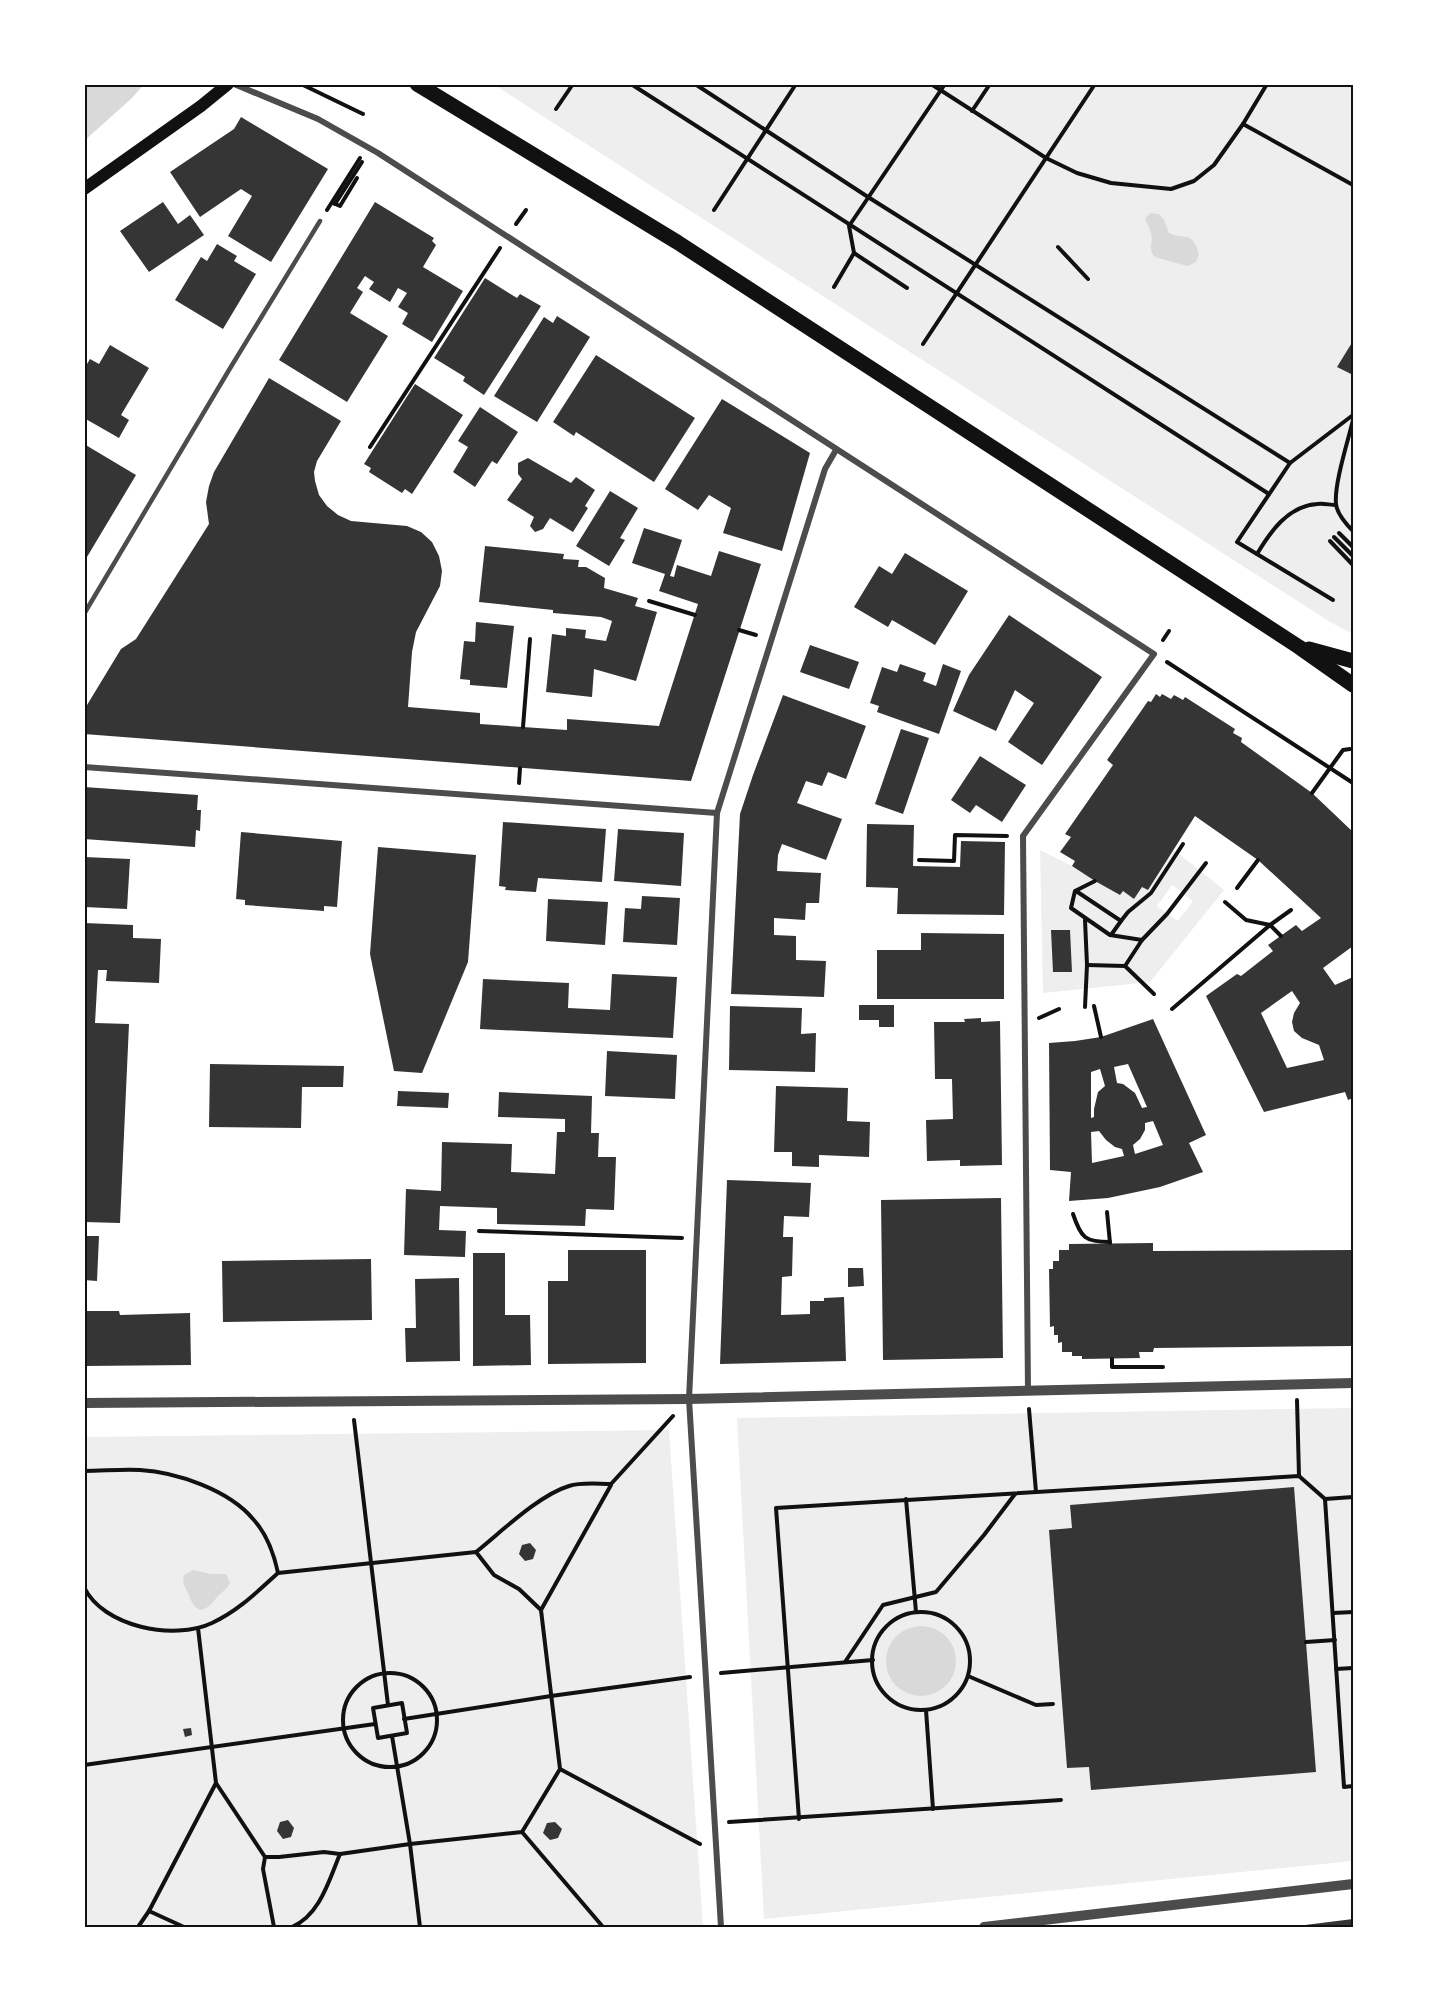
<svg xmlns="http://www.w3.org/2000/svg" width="1437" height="2011" viewBox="0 0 1437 2011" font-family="Rubik,sans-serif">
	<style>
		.green { fill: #eee; fill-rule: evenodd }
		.water { fill: #d9d9d9 }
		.building { fill: #353535; fill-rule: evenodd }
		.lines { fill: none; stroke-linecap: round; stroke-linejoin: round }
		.path { stroke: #111; stroke-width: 4 }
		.service { stroke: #4c4c4c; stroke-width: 4.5 }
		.minor { stroke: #4c4c4c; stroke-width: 6 }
		.tertiary { stroke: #4c4c4c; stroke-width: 10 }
		.secondary { stroke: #111; stroke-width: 12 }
		.primary { stroke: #111; stroke-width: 15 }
		.neatline { fill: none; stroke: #111; stroke-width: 2 }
	</style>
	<rect width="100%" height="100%" fill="#fff"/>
	<!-- green -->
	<g class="green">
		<path d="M493 84H1353V634L1330 622Z"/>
		<path d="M1040 850 1072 866 1119 895 1123 891 1134 899 1142 887 1148 890 1174 850 1224 890 1150 982 1043 993ZM1172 885 1193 901 1178 921 1157 906Z"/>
		<path d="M1353 1408V1861L764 1919 737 1418Z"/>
		<path d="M669 1430 703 1927H84V1437Z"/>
	</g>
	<!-- water -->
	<g class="water">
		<path d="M84 84H144L132 98 84 141Z"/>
		<path d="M1150 213 1159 214 1164 220 1169 233C1186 241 1192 230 1199 254L1196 262 1187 266 1155 257C1147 249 1154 242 1151 233 1150 228 1147 223 1145 219Z"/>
		<path d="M193 1570 211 1574H226L230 1583C227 1590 221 1592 217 1597 204 1614 196 1615 188 1593 185 1587 182 1583 184 1575Z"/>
		<circle cx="921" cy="1661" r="35"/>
	</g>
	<!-- building -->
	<g class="building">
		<path d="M241 117 328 169 271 262 228 236 252 196 241 189 200 217 170 172 234 129Z"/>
		<path d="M163 202 178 224 190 215 204 235 149 272 120 231Z"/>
		<path d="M375 202 434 238 432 241 436 245 423 267 463 291 432 342 402 324 408 313 398 307 407 293 398 288 390 302 369 289 374 282 365 276 357 288 363 292 350 313 388 336 347 402 279 360Z"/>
		<path d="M217 244 237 256 234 261 256 274 223 329 175 300 201 257 207 261Z"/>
		<path d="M485 278 517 298 520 294 541 306 484 395 463 381 465 377 434 358Z"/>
		<path d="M557 316 590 337 537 422 494 396 544 317 553 323Z"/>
		<path d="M1353 341V375L1337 367Z"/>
		<path d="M110 345 149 368 121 415 129 420 119 438 84 418V369L90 359 99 364Z"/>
		<path d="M596 355 695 418 654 482 576 432 574 436 553 422Z"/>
		<path d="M269 378 341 421 317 461 314 472 315 481 319 495 327 506 338 515 351 521 407 526 421 532 432 542 439 556 442 571 440 586 416 632 412 652 408 707 480 713V724L567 730V719L659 726 698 604 659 591 665 574 632 563 644 528 682 540 670 576 674 577 677 565 711 576 719 551 761 564 691 781 84 734V710L121 649 136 639 209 524 206 502 209 486 214 472Z"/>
		<path d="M415 384 463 415 412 494 405 489 402 493 369 472 371 468 364 464Z"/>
		<path d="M722 399 810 453 782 551 723 533 731 508 709 495 698 510 665 489Z"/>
		<path d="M480 407 518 432 497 464 492 461 475 487 453 472 468 447 458 441Z"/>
		<path d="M84 444 136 475 84 562Z"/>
		<path d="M528 458 571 483 576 477 595 490 585 506 588 508 573 532 550 518 543 529 535 532 530 526 534 517 507 500 522 479 518 474V463Z"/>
		<path d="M610 491 638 508 620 538 625 540 609 566 576 546Z"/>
		<path d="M485 546 564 554 563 559 579 560 578 567H586L605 578 604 588 638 598 635 606 657 612 636 681 594 669 592 697 546 692 552 634 566 636V628L586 630 585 638 606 641 612 621 601 617 553 613V610L479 602Z"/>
		<path d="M905 553 968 591 935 645 892 620 888 627 854 607 879 566 892 574Z"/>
		<path d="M1009 615 1102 677 1042 765 1008 742 1034 703 1015 690 996 731 953 711 969 675Z"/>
		<path d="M476 622 514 626 507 688 470 685V680L460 679 464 641 475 642Z"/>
		<path d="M810 645 859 662 849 689 800 672Z"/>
		<path d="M900 664 926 673 923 681 936 686 943 664 961 671 939 734 877 712 879 706 870 703 882 667 897 672Z"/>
		<path d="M1156 694 1160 697 1162 694 1171 699 1174 695 1183 700 1185 697 1235 729 1233 733 1242 738 1241 742 1312 793 1353 832V946L1323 968 1335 985 1353 977V1098L1348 1100 1345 1092 1264 1112 1206 996 1237 974 1241 976 1273 951 1268 945 1296 925 1302 931 1321 918 1258 860 1195 816 1148 890 1142 887 1134 899 1123 891 1120 895 1095 881 1072 866 1075 861 1060 852 1071 837 1065 834 1113 765 1107 760 1148 701 1151 702ZM1292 991 1300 1003 1294 1013 1292 1022 1294 1031 1302 1038 1319 1045 1324 1060 1287 1068 1261 1013Z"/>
		<path d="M783 695 866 726 846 779 828 772 822 786 806 781 797 803 842 819 826 860 782 844 778 855 777 871 821 873 819 903H806L805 920 774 918V935L796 936V960L826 961 824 997 731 994 740 814 753 775Z"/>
		<path d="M901 729 929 738 903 814 875 804Z"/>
		<path d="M980 756 1026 785 1002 822 976 805 970 813 951 800Z"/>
		<path d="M84 787 198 795 197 810H201L200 831 196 830 195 847 84 839Z"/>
		<path d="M503 822 606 829 602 882 538 878 536 892 505 890 506 887 499 886Z"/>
		<path d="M867 824 914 825 913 866 960 867 961 841 1005 842 1004 915 897 914 898 888 866 887Z"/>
		<path d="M618 829 684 833 681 886 614 881Z"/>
		<path d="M241 832 342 841 337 907 324 906V911L245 905V900L236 899Z"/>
		<path d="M378 847 476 855 468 962 422 1073 394 1071 370 954Z"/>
		<path d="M84 857 130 859 127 909 84 907Z"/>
		<path d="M642 896 680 898 677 945 623 942 625 908 641 909Z"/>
		<path d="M548 899 608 902 605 945 546 941Z"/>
		<path d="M84 923 133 925V938L161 939 159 983 106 981 107 970H98L95 1023 129 1024 120 1223 84 1222Z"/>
		<path d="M1051 930H1070L1072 972H1053Z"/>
		<path d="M921 933 1004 934V999H877V950H921Z"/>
		<path d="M612 974 677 977 673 1038 480 1029 483 979 569 983 568 1008 610 1010Z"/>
		<path d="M859 1005H894V1027H879V1020H859Z"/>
		<path d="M730 1006 802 1008 801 1034 816 1033 815 1072 729 1070Z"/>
		<path d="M981 1018V1022L1000 1021 1002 1165 960 1166V1160L927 1161 926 1120 953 1119 952 1079H935L934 1022H965L964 1019Z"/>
		<path d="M1153 1019 1206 1135 1189 1143 1203 1172 1160 1187 1108 1198 1069 1201 1071 1172 1050 1170 1049 1043 1075 1041 1101 1037ZM1128 1064 1147 1107 1142 1108 1135 1093 1123 1084 1117 1083 1114 1067ZM1100 1069 1105 1086 1098 1092 1094 1109V1117L1091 1118V1072ZM1153 1121 1163 1145 1135 1154 1133 1145 1140 1139 1145 1130V1123ZM1099 1131 1106 1140 1115 1147 1122 1149 1124 1156 1092 1163 1091 1132Z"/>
		<path d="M607 1051 677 1055 675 1099 605 1096Z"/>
		<path d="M210 1064 344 1066 343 1087H302L301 1128 209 1127Z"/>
		<path d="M776 1086 848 1088 847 1121 870 1122 869 1157 819 1155V1167L792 1166V1152H774Z"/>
		<path d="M398 1091 449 1093 448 1108 397 1106Z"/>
		<path d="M499 1092 592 1096 591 1133H599L598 1157H616L614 1210 586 1209 585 1226 497 1224V1208L440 1206 439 1230 466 1231 465 1257 404 1255 406 1189 441 1191 442 1142 512 1144 511 1172 555 1174 557 1132H565V1119L498 1117Z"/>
		<path d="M727 1180 811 1183 809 1217 784 1216 783 1237H793L792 1276 782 1277 781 1315 810 1314V1301H824V1298L844 1297 846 1361 720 1364Z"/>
		<path d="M1001 1198 1003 1358 883 1360 881 1200Z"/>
		<path d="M84 1236H99L97 1281 84 1280Z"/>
		<path d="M1153 1243V1251L1353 1250V1346L1154 1348 1153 1352H1139L1140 1358 1082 1359V1356H1072V1352H1062V1342L1058 1343V1335H1054V1326L1050 1327 1049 1269H1053V1261H1059V1250H1069V1244Z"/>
		<path d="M568 1250H646V1363L548 1364V1281H568Z"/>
		<path d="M473 1253H505V1315H530L531 1365 473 1366Z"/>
		<path d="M371 1259 372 1320 223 1322 222 1261Z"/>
		<path d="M848 1268H863L864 1286 848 1287Z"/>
		<path d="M459 1278 460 1361 406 1362 405 1328H416L415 1279Z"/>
		<path d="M84 1311H119L120 1315 190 1313 191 1365 84 1366Z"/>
		<path d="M1294 1487 1316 1772 1091 1790 1089 1767 1067 1768 1049 1530 1072 1528 1070 1505Z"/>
		<path d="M530 1543 536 1550 533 1559 525 1561 519 1554 522 1545Z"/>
		<path d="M191 1728 192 1735 185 1737 183 1729Z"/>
		<path d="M288 1820 294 1828 291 1837 283 1839 277 1831 280 1822Z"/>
		<path d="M555 1822 562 1829 558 1838 550 1840 543 1833 547 1823Z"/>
		<path d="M1353 1919V1927H1297V1926Z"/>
	</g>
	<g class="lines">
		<!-- path -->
		<g class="path">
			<path d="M301 84 363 114"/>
			<path d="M631 84 1269 494"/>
			<path d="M695 84 868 197 1290 463"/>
			<path d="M931 84 1046 158 1077 173 1111 183 1171 189 1194 181 1214 165 1243 124 1267 84"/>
			<path d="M556 109 573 84"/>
			<path d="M972 111 990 84"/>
			<path d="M1243 124 1353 185"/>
			<path d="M333 203 340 206 357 178"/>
			<path d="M335 204 362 162"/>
			<path d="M327 210 360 158"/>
			<path d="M714 210 796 84"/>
			<path d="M516 224 526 210"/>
			<path d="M1058 247 1088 279"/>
			<path d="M854 253 907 288"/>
			<path d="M834 287 854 253 849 226 945 84"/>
			<path d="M923 344 1095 84"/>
			<path d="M1353 420C1348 441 1334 484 1336 504 1337 514 1346 524 1353 531"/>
			<path d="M370 447 500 248"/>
			<path d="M1339 533 1353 547"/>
			<path d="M1334 537 1353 556"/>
			<path d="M1330 541 1353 565"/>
			<path d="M1257 554C1270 532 1288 506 1317 504 1323 503 1330 505 1336 505"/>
			<path d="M1333 600 1237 542 1290 463 1353 415"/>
			<path d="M649 601 695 615"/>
			<path d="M739 630 756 635"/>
			<path d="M1163 640 1169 631"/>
			<path d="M1167 662 1353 783"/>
			<path d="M523 727 530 639"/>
			<path d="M519 783 520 768"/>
			<path d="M1312 793 1343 750 1350 749"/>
			<path d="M919 860 954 861 955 835 1007 836"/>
			<path d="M1095 881 1075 891 1071 908 1110 935 1142 940 1167 914 1206 863"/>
			<path d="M1237 888 1258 860"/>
			<path d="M1076 891 1121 921 1128 912 1151 893 1183 844"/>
			<path d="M1225 902 1246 920 1270 925 1281 936"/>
			<path d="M1085 920 1087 965 1085 1007"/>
			<path d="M1111 935 1121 921"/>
			<path d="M1142 940 1125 966 1154 994"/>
			<path d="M1087 965 1125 966"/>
			<path d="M1094 1006 1101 1037"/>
			<path d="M1172 1009 1270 925 1291 910"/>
			<path d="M1039 1018 1059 1009"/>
			<path d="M1107 1212 1110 1243"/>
			<path d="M1073 1214C1081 1238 1085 1242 1110 1242"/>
			<path d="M479 1231 682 1238"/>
			<path d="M1112 1359V1367H1163"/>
			<path d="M1297 1400 1299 1476"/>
			<path d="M1029 1409 1036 1492"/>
			<path d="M354 1420 388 1705"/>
			<path d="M84 1471C103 1471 121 1469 140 1470 176 1472 229 1490 253 1519 267 1534 274 1554 278 1573 257 1592 238 1611 212 1623 174 1641 103 1627 84 1587"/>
			<path d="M906 1499 916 1612"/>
			<path d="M1325 1499 1344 1787 1353 1786"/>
			<path d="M476 1552C501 1532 539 1495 569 1486 581 1482 598 1484 611 1484L673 1416"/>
			<path d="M541 1610 611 1485"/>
			<circle cx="921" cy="1661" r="49"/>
			<path d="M1333 1613 1353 1612"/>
			<path d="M198 1628 216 1783 265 1857H279L324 1852 340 1854 410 1844 522 1832 560 1769 541 1610 519 1589 494 1575 476 1552 278 1573"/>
			<path d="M1306 1642 1335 1640"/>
			<path d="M845 1662 883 1605 936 1592 984 1535 1015 1494"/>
			<path d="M1336 1669 1353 1668"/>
			<path d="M721 1673 873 1660"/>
			<circle cx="390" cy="1720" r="47"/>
			<path d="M968 1676 1036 1705 1053 1704"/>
			<path d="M402 1703 407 1733 378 1738 373 1708Z"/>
			<path d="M926 1710 933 1809"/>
			<path d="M404 1719 551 1696 690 1677"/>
			<path d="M392 1736 410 1844 420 1927"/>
			<path d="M84 1765 375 1724"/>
			<path d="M560 1769 700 1844"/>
			<path d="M799 1819 776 1508 1299 1476 1325 1499 1353 1497"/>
			<path d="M729 1822 1061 1800"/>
			<path d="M522 1832 603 1927"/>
			<path d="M265 1857 263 1869 274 1927"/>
			<path d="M149 1911 184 1927"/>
			<path d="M138 1927 149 1911 216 1783"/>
			<path d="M292 1927C320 1915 329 1880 340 1854"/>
		</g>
		<!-- service -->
		<path class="service" d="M84 614 229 370 320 221"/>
		<!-- minor -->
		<g class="minor">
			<path d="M234 84 318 119 378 153 1154 654 1023 836 1028 1391"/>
			<path d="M84 767 717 813"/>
			<path d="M721 1927 689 1399 717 813 825 469 836 450"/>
		</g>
		<!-- tertiary -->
		<g class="tertiary">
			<path d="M84 1403 689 1399 1353 1383"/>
			<path d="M984 1927 1353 1884"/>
		</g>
		<!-- secondary -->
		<path class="secondary" d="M84 189 201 106 228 84"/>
		<!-- primary -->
		<g class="primary">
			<path d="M417 84 677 242 1299 647 1353 685"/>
			<path d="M1309 649 1353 661"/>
		</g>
	</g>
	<!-- border -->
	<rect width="1437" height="2011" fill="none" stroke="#ffffff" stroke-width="171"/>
	<rect x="86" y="86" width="1266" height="1840" class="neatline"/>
</svg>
